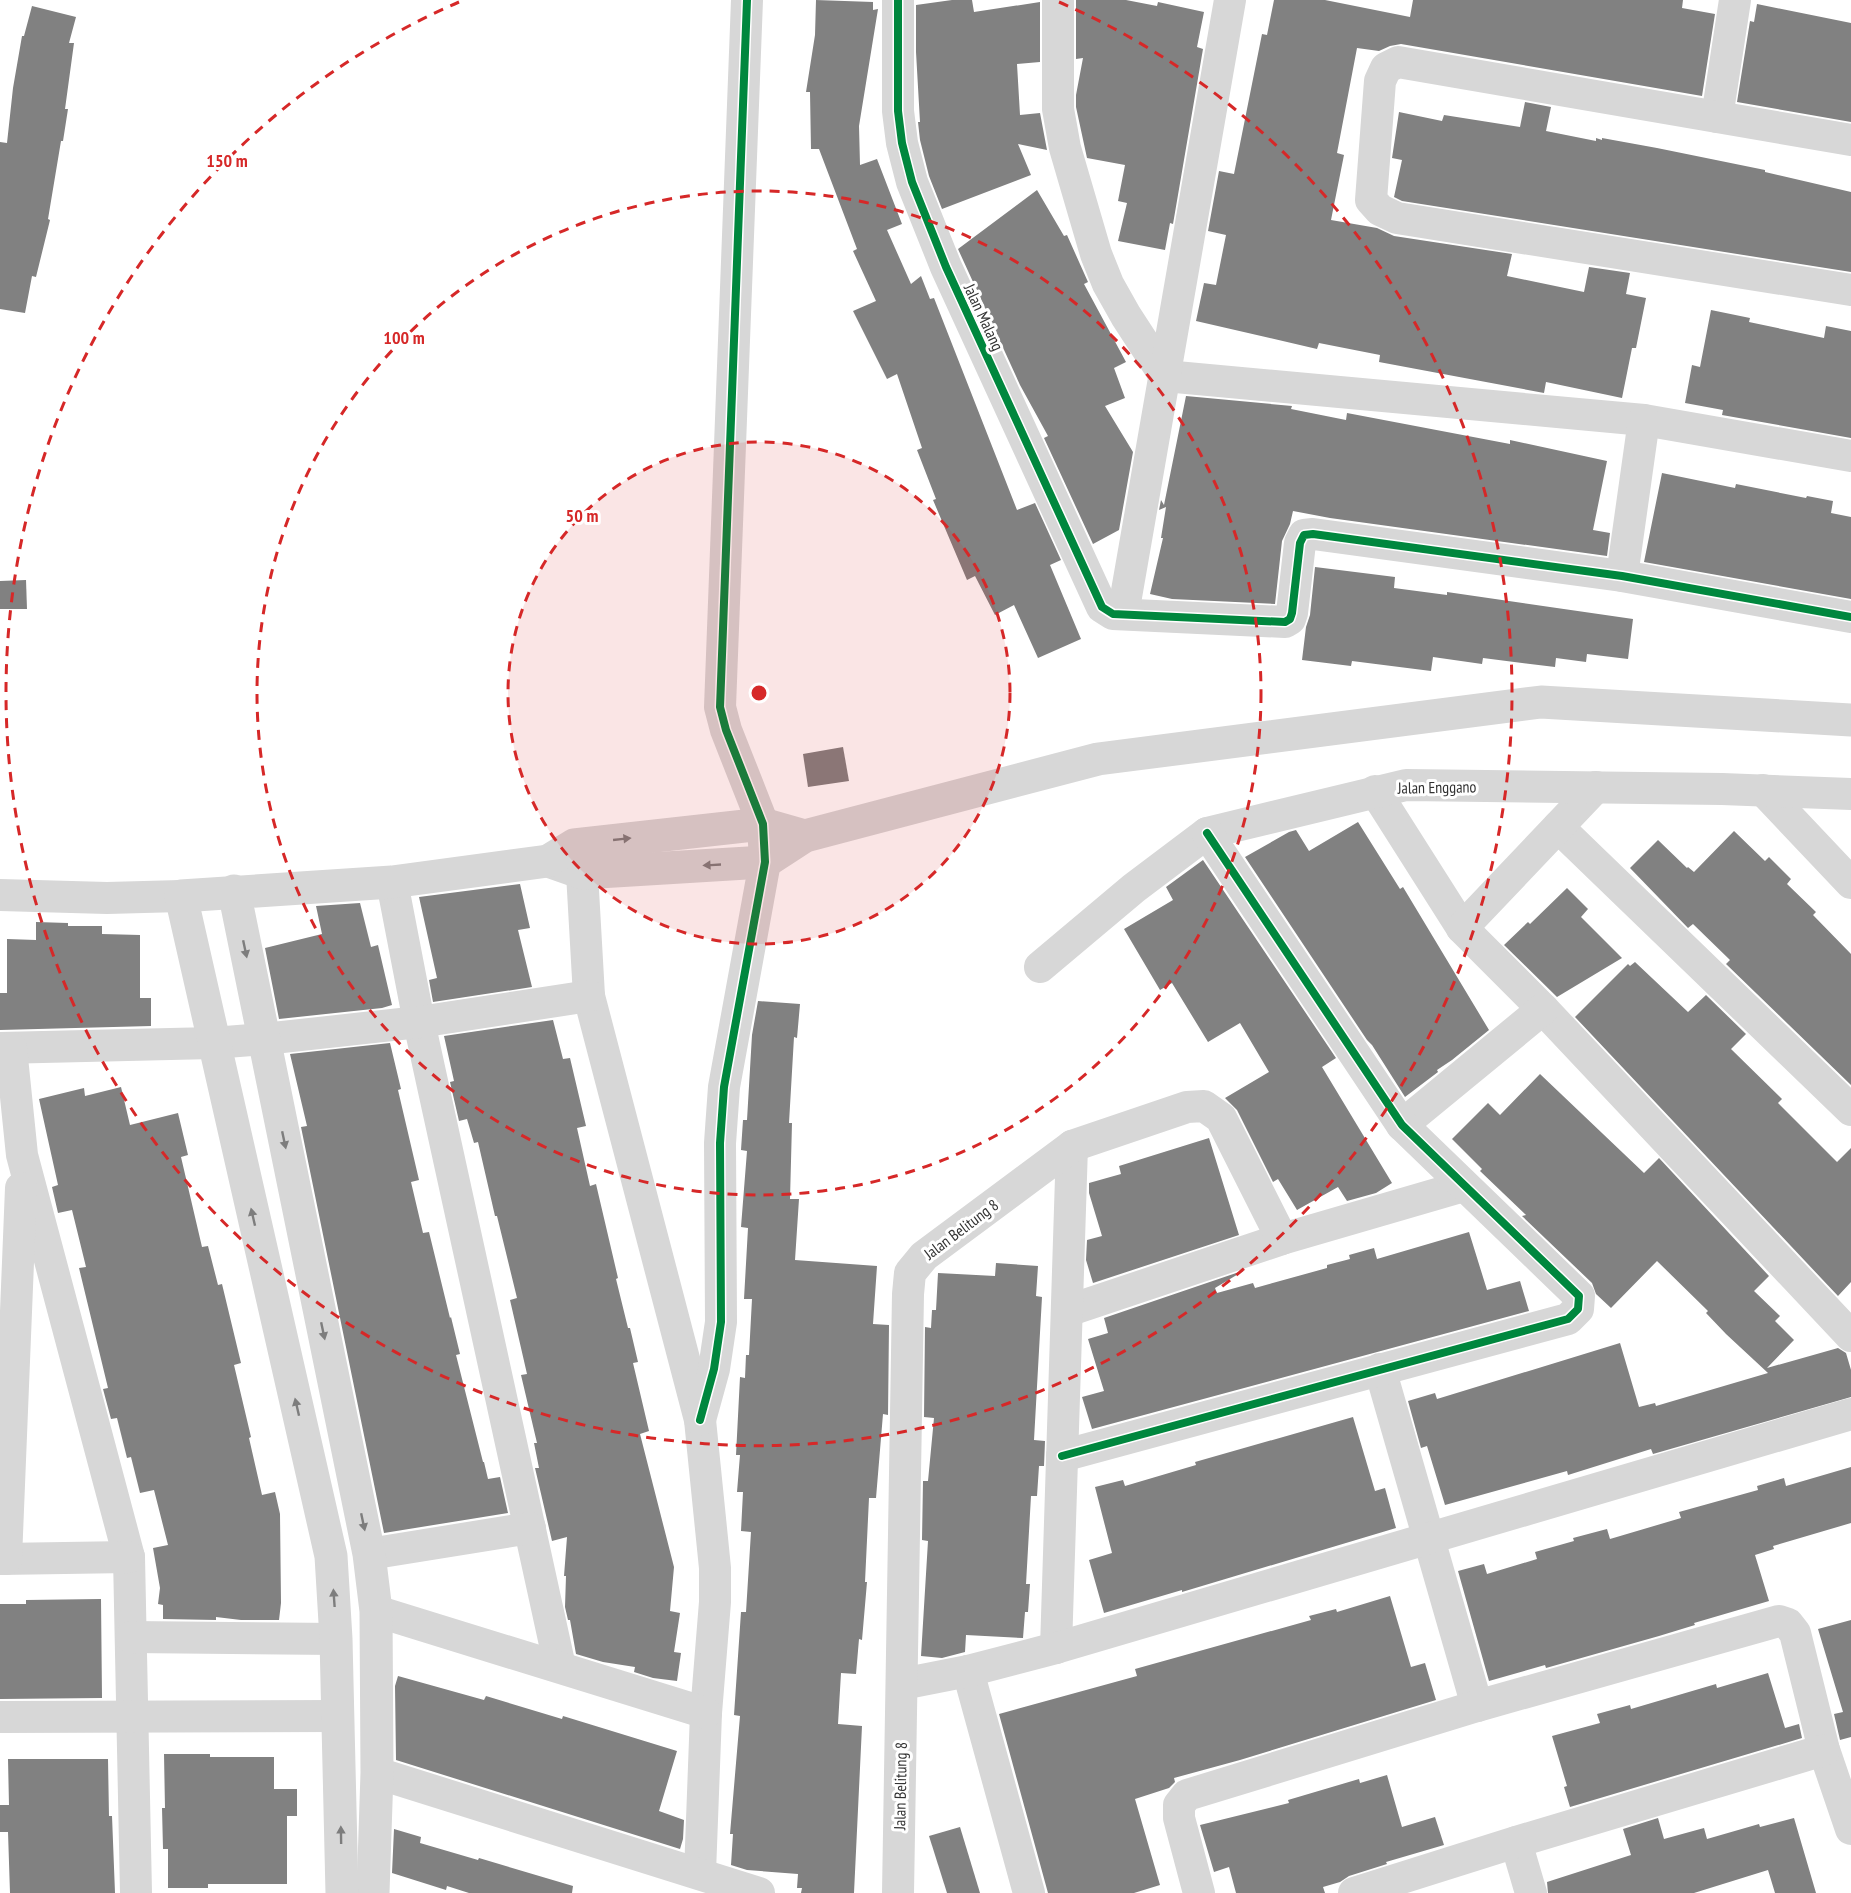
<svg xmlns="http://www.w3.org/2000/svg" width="1851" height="1893" viewBox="0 0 1851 1893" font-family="'PT Sans Narrow',sans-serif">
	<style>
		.building { fill: #818181 }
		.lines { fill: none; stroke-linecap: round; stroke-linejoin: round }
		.minor { stroke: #d7d7d7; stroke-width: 32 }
		.tertiary { stroke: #d7d7d7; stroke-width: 33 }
		.cycleway-casing { stroke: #fff; stroke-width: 11 }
		.cycleway { stroke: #00873e; stroke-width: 8 }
		.oneway { fill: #7d7d7d }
		.ring { fill: none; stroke: #d62828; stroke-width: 3; stroke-dasharray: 10 8 }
		.labels { text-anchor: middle; stroke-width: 6; stroke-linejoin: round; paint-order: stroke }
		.street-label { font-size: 16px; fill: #333; stroke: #fff }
		.centre { fill: #d62828; stroke: #fff; stroke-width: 3 }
		.ring-label { font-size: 18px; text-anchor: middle; font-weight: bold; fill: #d62828; stroke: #fff; stroke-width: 6; stroke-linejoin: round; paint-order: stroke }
	</style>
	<rect width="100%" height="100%" fill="#fff"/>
	<!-- building -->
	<g class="building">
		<path d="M816 0 873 2V10L878 9 859 126 860 165 877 159 902 224 887 230 911 284 921 276 930 299 934 298 1017 510 1035 503 1061 560 1050 565 1081 639 1038 658 1014 605 995 615 975 576 967 580 933 500 936 499 917 450 922 448 897 374 887 379 853 311 876 301 853 251 857 249 819 149H811L810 92H806L815 35Z"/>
		<path d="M952 0H972L974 12 1040 2V62L1017 64 1020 115 1040 113 1047 150 1018 144 1031 175 942 209 929 176 920 140 918 122H920L916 52V5Z"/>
		<path d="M1076 0H1126L1157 6 1158 2 1204 12 1197 47 1203 49 1173 224 1170 223 1165 250 1118 241 1127 203 1118 201 1125 165 1087 158 1076 107V95L1083 58 1076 59Z"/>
		<path d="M1274 0H1325L1410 17 1413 0H1683L1682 8 1715 14 1702 96 1401 44 1390 46 1379 51 1357 48 1337 153 1344 155 1331 220 1377 228 1394 236 1512 254 1507 276 1584 292 1589 267 1630 273 1626 294 1646 298 1636 348H1632L1622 398 1546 382 1544 393 1379 362 1380 355 1319 343 1317 349 1196 321 1204 283 1216 285 1226 235 1208 231 1219 171 1234 174 1262 34 1267 35Z"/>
		<path d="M1757 4 1851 23V122L1737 102 1750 21 1754 22Z"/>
		<path d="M32 6 76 17 69 43H74L65 109H68L63 141H61L48 219 50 220 36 277 32 276 25 313 0 309V142L7 143 13 88 22 36H24Z"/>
		<path d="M1525 102 1551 107 1546 131 1596 141V138L1602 140V138L1657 148 1765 170V172L1851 192V272L1402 201 1394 197 1402 160 1392 158 1399 112 1442 121 1444 115 1520 127Z"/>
		<path d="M1037 190 1064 236 1067 235 1088 282 1084 284 1126 362 1114 368 1125 398 1105 406 1133 452 1119 530 1093 544 1044 438 1048 436 1020 385 958 249Z"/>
		<path d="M1711 310 1750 318 1749 322 1824 338 1826 326 1851 331V438L1722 415 1723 410 1685 403 1692 365 1700 367Z"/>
		<path d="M1186 396 1292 406 1291 409 1346 420 1347 413 1510 444V440L1607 461 1593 530 1610 533 1607 556 1330 518 1293 511 1290 524 1282 541 1275 604 1172 599 1150 594 1163 538H1161L1166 507 1159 510 1161 500 1164 505Z"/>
		<path d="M1662 473 1735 488 1736 484 1806 498 1807 496 1833 501 1831 513 1851 517V599L1644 562Z"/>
		<path d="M1315 567 1395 577 1394 588 1447 595V592L1633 619 1628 659 1587 654 1586 662 1556 658 1555 667 1483 658 1482 664 1433 657 1431 671 1352 661 1351 666 1302 660 1306 627 1310 615Z"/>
		<path d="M26 580 27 609H0V581Z"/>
		<path d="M843 747 849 781 808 787 803 754Z"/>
		<path d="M1358 822 1400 889 1403 887 1489 1030 1452 1060 1437 1070 1438 1072 1405 1097 1372 1045 1367 1040 1245 857 1289 832 1296 830 1309 851Z"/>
		<path d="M1734 831 1765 861 1769 857 1791 879 1787 884 1816 912 1813 915 1851 954V1085L1726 964 1730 960 1693 924 1688 928 1630 868 1658 840 1687 868 1688 867 1694 872Z"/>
		<path d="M1203 860 1336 1058 1322 1067 1392 1183 1376 1193 1347 1201 1338 1187 1297 1210 1278 1179 1273 1182 1237 1110 1225 1098 1269 1072 1240 1023 1208 1042 1172 983 1160 990 1124 929 1173 900 1166 887Z"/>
		<path d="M520 884 530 928 518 930 532 987 433 1002 429 980 437 978 419 897Z"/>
		<path d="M1567 888 1588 909 1581 917 1622 958 1557 997 1504 945 1528 922 1530 924Z"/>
		<path d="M360 903 371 947 378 945 392 1005 382 1008 279 1019 265 948 322 934 316 906Z"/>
		<path d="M36 922 68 923V926H102V934L140 935V998H151V1026L0 1030V993H7V939L36 940Z"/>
		<path d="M1635 962 1688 1012 1706 995 1746 1034 1731 1049 1782 1099 1778 1103 1837 1162 1851 1148V1282L1838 1296 1575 1017 1628 964 1630 966Z"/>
		<path d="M758 1001 800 1004 797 1038 794 1037 789 1123H792L790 1199H799L795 1260 877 1266 873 1324 889 1325 888 1415 883 1414 876 1498H869L865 1582H867L862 1640 859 1639 856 1674 841 1673 838 1724 862 1726 854 1893H801L802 1888H797L798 1874 747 1870 731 1865 733 1834H730L740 1716 734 1715 741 1612H746L751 1532 741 1531 743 1492H737L740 1455H736L740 1377 745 1378 746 1355H749L752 1299H744L748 1228 741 1227 747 1151 741 1150 743 1120H747L752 1035Z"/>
		<path d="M553 1020 563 1059 570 1058 586 1126 577 1128 590 1186 596 1184 618 1278 616 1279 628 1328H630L638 1362 633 1363 649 1431 640 1434 674 1567 670 1611 680 1613 674 1652 681 1653 677 1681 653 1678 634 1672 635 1667 603 1662 576 1654 570 1620H568L565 1607 566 1576H564L567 1537 552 1541 535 1468H539L534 1443H537L521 1375 527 1374 510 1300 517 1298 497 1216H495L478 1142 474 1143 467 1119 459 1121 450 1082 454 1081 444 1036Z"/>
		<path d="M390 1043 401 1089 398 1090 419 1180 411 1182 423 1233 429 1232 450 1318 451 1317 460 1354 456 1355 483 1462H484L488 1479 500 1477 508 1513 384 1533 301 1127 307 1126 290 1054Z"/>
		<path d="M1540 1074 1644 1173 1659 1158 1769 1276 1754 1291 1780 1316 1775 1321 1794 1340 1767 1368 1838 1348 1846 1353 1851 1370V1397L1653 1454 1651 1449 1568 1475 1567 1471 1445 1505 1427 1446 1421 1448 1408 1401 1435 1393 1437 1399 1620 1343 1639 1407 1655 1403 1656 1406 1768 1373 1726 1334 1706 1313 1708 1311 1657 1261 1611 1308 1596 1294 1592 1283 1522 1216 1526 1215 1480 1171 1482 1169 1452 1139 1488 1103 1500 1115Z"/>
		<path d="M121 1087 130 1125 178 1113 188 1155 181 1157 202 1247 208 1246 218 1285 222 1284 241 1363 234 1365 251 1437 249 1438 262 1495 275 1492 280 1514 281 1603 279 1620H241L216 1617V1620L163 1619V1605L158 1604 160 1588 153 1548 168 1545 154 1490 140 1493 131 1457 127 1458 117 1418 111 1419 103 1389 108 1388 79 1268 86 1267 72 1210 58 1213 52 1187 58 1185 39 1099 84 1088 85 1096Z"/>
		<path d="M1209 1138 1239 1235 1093 1283 1086 1260 1087 1240 1102 1236 1089 1193V1183L1121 1174 1119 1166Z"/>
		<path d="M1469 1232 1487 1290 1520 1281 1529 1311 1092 1429 1082 1397 1104 1391 1088 1339 1108 1333 1104 1318 1245 1270 1215 1288 1217 1293 1253 1283 1255 1288 1327 1268V1265L1350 1259 1349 1255 1374 1248 1377 1259Z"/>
		<path d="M996 1263 1038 1266 1036 1296 1042 1297 1034 1440 1045 1441 1044 1466H1039L1037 1496H1031L1026 1584H1030L1028 1612H1025L1023 1638 966 1635 965 1652 942 1658 921 1656 928 1541 922 1540 923 1481H928L934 1418 924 1417 925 1327 931 1328 932 1310H936L938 1273 995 1276Z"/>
		<path d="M1353 1417 1375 1491 1385 1488 1396 1528 1182 1592V1590L1104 1613 1089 1560 1112 1553 1095 1487 1123 1480 1125 1486 1196 1465 1195 1462Z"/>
		<path d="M1851 1467V1523L1773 1546 1774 1549 1755 1555 1769 1601 1694 1623 1695 1625 1659 1636 1546 1668 1545 1665 1489 1681 1458 1571 1484 1564 1487 1574 1537 1559 1535 1552 1574 1541 1573 1538 1607 1529 1610 1539 1681 1518 1679 1512 1758 1490 1757 1486 1784 1478 1786 1486Z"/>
		<path d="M1390 1596 1411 1667 1425 1663 1436 1700 1240 1760 1174 1778 1175 1782 1169 1788 1135 1799 1160 1885 1134 1893H1048L999 1714 1137 1676 1135 1669 1311 1620 1309 1616 1336 1609 1337 1612Z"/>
		<path d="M101 1599 102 1698 0 1699V1604H26V1600Z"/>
		<path d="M1851 1620V1737L1840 1740 1834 1714 1843 1712 1818 1629Z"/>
		<path d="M1768 1673 1785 1728 1799 1724 1802 1738 1570 1807 1564 1787 1567 1786 1552 1736 1600 1723 1597 1714 1630 1705 1631 1709 1716 1684 1717 1688Z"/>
		<path d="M398 1676 484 1700 486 1696 562 1719 563 1716 677 1751 659 1811 684 1820 683 1839 680 1849 396 1760 395 1686Z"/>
		<path d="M164 1754H210V1757H274V1789H297V1816H287V1884H208V1888H168V1849H163L162 1808H165Z"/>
		<path d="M8 1759H108L109 1816H112L115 1893H10L8 1832H0V1805H9Z"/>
		<path d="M1387 1775 1402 1827 1435 1817 1444 1845 1386 1862 1387 1864 1349 1876 1340 1882 1323 1887 1325 1893H1236L1229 1867 1214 1872 1200 1825 1289 1803 1288 1800 1359 1779 1360 1783Z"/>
		<path d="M1658 1818 1664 1839 1704 1828 1707 1839 1759 1824 1760 1827 1794 1818 1816 1893H1775L1768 1870 1694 1893H1548L1547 1882 1631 1855 1623 1829Z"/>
		<path d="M960 1827 980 1893H947L929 1836Z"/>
		<path d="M394 1829 421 1837 420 1843 478 1860 479 1858 573 1886 572 1893H469L447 1886 446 1890 392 1873Z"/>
	</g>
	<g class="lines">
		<!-- minor -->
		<g class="minor">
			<path d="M898 0V111L902 143 912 182 946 267 1102 607 1113 614 1285 622 1290 619 1292 613 1300 543 1304 535 1313 534 1622 576 1851 617"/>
			<path d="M1058 0V109L1065 148 1096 254 1108 284 1126 316 1165 376 1644 420 1851 456"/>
			<path d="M1717 117 1735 0"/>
			<path d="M1851 140 1398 62 1386 68 1380 81 1371 200 1380 210 1397 218 1851 290"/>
			<path d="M1622 576 1644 420"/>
			<path d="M1123 614 1230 0"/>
			<path d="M1763 790 1851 883"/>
			<path d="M1375 791 1462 928 1543 1009 1851 1336"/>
			<path d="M1558 827 1851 1110"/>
			<path d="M575 849 582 873 589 996 700 1420 715 1568V1602L706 1713 700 1873"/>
			<path d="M392 882 419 1022 560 1667"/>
			<path d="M0 895 107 898 181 896"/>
			<path d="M1462 928 1596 787"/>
			<path d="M1040 967 1134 888 1207 833 1406 785 1722 789 1851 794"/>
			<path d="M0 1048 213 1043 264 1039 419 1022 589 996"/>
			<path d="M11 1048 22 1155 129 1557 136 1893"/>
			<path d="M1402 1125 1543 1009"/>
			<path d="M1067 1311 1282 1239 1464 1186"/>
			<path d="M1380 1369 1477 1706"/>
			<path d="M700 1420 714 1369 721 1322 720 1143 724 1087 765 862 763 824 726 730 720 707 747 0"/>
			<path d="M1062 1456 1568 1319 1578 1309 1579 1296 1402 1125 1207 833"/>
			<path d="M369 1554 530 1528"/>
			<path d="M0 1559 129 1557"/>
			<path d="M6 1559 21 1188"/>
			<path d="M376 1611 706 1713"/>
			<path d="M131 1637 336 1639"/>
			<path d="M1056 1648 1072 1146"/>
			<path d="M968 1671 1029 1893"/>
			<path d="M902 1684 968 1671 1056 1648 1851 1414"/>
			<path d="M0 1717 338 1716"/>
			<path d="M377 1773 759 1893"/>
			<path d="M1516 1842 1531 1893"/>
			<path d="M898 1893 908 1294 910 1273 924 1256 1072 1146 1187 1107 1204 1106 1221 1118 1282 1239"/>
			<path d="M1199 1893 1179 1818V1805L1187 1795 1477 1706 1779 1621 1788 1624 1795 1633 1824 1750 1851 1829"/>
			<path d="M1354 1893 1516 1842 1824 1750"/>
		</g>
		<!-- tertiary -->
		<g class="tertiary">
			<path d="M548 861 582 873 765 862 805 836 1098 759 1541 702 1851 720"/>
			<path d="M234 891 369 1554 376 1611 377 1773 373 1893"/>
			<path d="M342 1893 336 1639 331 1556 181 896 392 882 548 861 574 845 763 824 805 836"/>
		</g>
		<defs>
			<g id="cycleway">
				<path d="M898 0V111L902 143 912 182 946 267 1102 607 1113 614 1285 622 1290 619 1292 613 1300 543 1304 535 1313 534 1622 576 1851 617"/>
				<path d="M700 1420 714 1369 721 1322 720 1143 724 1087 765 862 763 824 726 730 720 707 747 0"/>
				<path d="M1062 1456 1568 1319 1578 1309 1579 1296 1402 1125 1207 833"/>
			</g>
		</defs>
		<!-- cycleway casing -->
		<use href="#cycleway" class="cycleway-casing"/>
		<!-- cycleway -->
		<use href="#cycleway" class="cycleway"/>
	</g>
	<!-- one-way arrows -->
	<defs><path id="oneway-solid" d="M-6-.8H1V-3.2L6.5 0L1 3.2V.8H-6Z" transform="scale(1.5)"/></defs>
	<g class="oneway">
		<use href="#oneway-solid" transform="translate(622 839) rotate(-6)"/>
		<use href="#oneway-solid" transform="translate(712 865) rotate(177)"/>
		<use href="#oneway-solid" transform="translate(245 949) rotate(78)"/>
		<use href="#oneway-solid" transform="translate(284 1140) rotate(78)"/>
		<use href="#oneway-solid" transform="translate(253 1217) rotate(-103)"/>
		<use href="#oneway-solid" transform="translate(323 1331) rotate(78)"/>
		<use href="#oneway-solid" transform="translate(297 1407) rotate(-103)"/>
		<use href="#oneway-solid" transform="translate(363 1522) rotate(78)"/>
		<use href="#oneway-solid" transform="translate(334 1598) rotate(-94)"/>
		<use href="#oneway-solid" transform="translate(341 1835) rotate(-91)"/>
	</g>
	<!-- distance rings -->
	<circle cx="759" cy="693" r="251" fill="#d62828" fill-opacity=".12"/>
	<g class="ring">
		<circle cx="759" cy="693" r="251"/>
		<circle cx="759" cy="693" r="502"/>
		<path d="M1059 2A753 753 0 1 1 459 2"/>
	</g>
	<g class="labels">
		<!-- street labels -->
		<g class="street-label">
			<text transform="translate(984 317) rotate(65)" y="6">Jalan Malang</text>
			<text transform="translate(1437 787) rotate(-1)" y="6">Jalan Enggano</text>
			<text transform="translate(961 1229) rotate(-37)" y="6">Jalan Belitung 8</text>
			<text transform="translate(900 1786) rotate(-89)" y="6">Jalan Belitung 8</text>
		</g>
	</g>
	<circle cx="759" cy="693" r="9" class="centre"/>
	<g class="ring-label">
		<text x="227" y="167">150 m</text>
		<text x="404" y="344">100 m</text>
		<text x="582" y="522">50 m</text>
	</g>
</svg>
